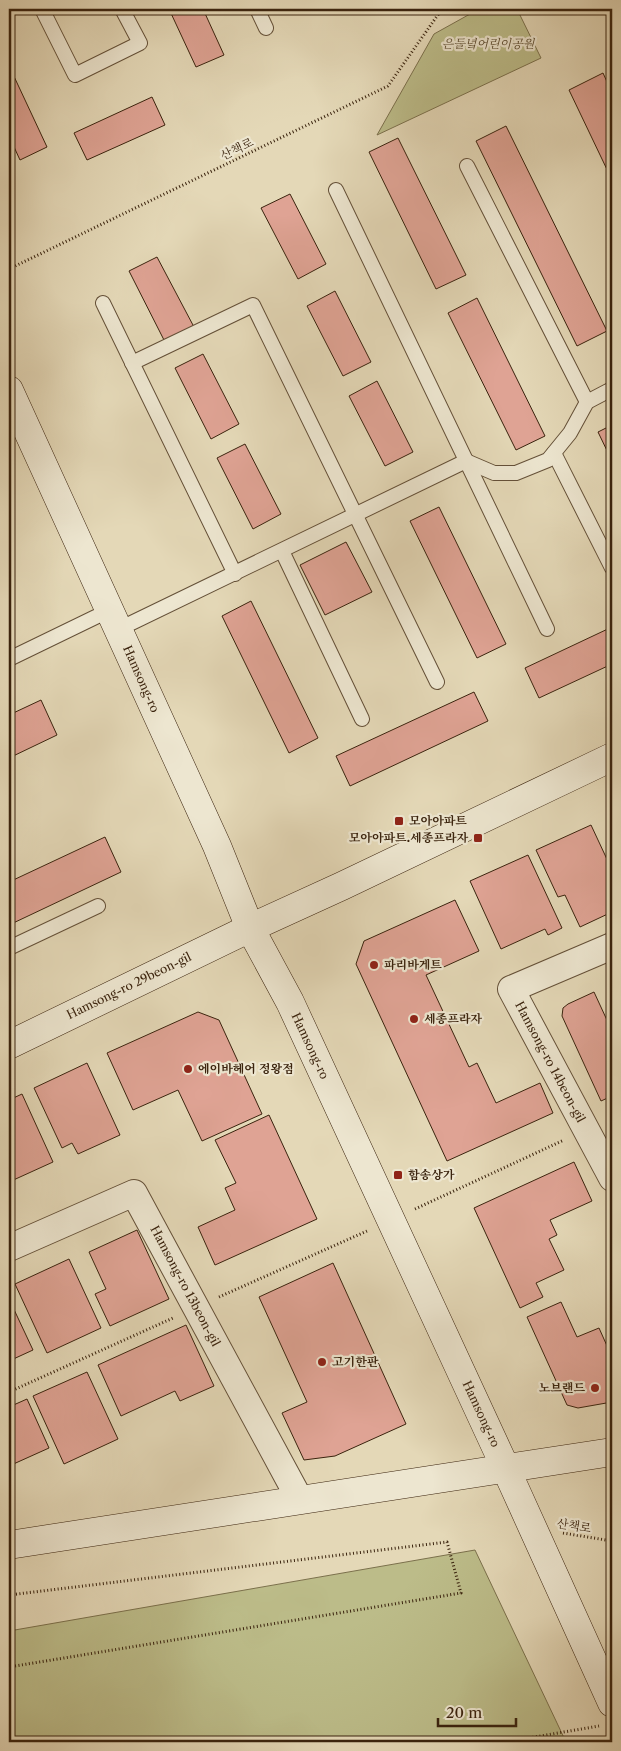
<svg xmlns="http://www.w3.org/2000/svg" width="621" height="1751" viewBox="0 0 621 1751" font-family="'Libre Caslon Text','Noto Serif KR',serif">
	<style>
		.green { fill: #bcbc89; stroke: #7b704c }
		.building { fill: #dfa394; stroke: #3a230e }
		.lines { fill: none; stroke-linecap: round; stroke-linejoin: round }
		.lane-casing { stroke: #645038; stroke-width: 16 }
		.street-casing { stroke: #645038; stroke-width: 28 }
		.secondary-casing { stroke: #3a230e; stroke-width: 29 }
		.path { stroke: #3a230e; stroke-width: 3; stroke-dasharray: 1 2.5; stroke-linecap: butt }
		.lane { stroke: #ede6d0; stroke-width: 14 }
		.street { stroke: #ede6d0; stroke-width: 26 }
		.secondary { stroke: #ede6d0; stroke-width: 28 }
		.poi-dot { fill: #8f2418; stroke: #ede6d0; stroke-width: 2 }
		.labels { text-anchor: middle; stroke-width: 4.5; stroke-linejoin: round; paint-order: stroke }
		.park-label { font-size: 12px; font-style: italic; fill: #5a492d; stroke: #ede6d0 }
		.street-label { font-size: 12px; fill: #3a230e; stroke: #ede6d0 }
		.poi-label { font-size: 12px; font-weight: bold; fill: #3a230e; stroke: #ede6d0; text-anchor: start }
	</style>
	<rect width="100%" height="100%" fill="#e4d8b7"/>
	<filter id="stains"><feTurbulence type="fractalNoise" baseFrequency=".004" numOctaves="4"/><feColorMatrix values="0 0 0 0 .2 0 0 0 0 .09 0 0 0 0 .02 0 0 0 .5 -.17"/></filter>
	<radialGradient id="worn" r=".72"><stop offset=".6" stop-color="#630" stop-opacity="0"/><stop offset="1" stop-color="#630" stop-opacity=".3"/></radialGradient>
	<!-- green -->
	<g class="green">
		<path d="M479 9H517L541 58 377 135 434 34Z"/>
		<path d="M475 1550 566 1742H9V1631Z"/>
	</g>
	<!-- building -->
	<g class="building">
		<path d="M169 9H203L224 55 196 67Z"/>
		<path d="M11 70 47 147 20 160 9 136V71Z"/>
		<path d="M603 73 612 93V180L569 90Z"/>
		<path d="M152 97 165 125 87 160 74 133Z"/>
		<path d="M506 126 607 331 577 346 476 141Z"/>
		<path d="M398 138 466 275 436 289 369 152Z"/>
		<path d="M290 194 326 264 298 279 261 208Z"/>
		<path d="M157 257 194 327 165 342 129 271Z"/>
		<path d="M335 291 371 362 343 376 307 306Z"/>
		<path d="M477 298 545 436 516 450 448 313Z"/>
		<path d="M203 354 239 424 211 439 175 368Z"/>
		<path d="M377 381 413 452 385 466 349 396Z"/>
		<path d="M612 425V461L598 432Z"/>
		<path d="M245 444 281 514 253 529 217 458Z"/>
		<path d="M439 507 506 644 477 658 410 521Z"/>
		<path d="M346 542 372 592 325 615 300 565Z"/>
		<path d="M251 601 318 738 289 753 222 616Z"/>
		<path d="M612 627V664L539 698 525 668Z"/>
		<path d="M474 692 488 721 350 786 336 756Z"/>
		<path d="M41 700 57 735 9 758V715Z"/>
		<path d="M591 825 612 870V912L580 927 565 895 558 897 536 850Z"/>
		<path d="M105 837 121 872 9 925V882Z"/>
		<path d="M528 855 562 928 548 935 545 929 501 949 470 881Z"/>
		<path d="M455 900 479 951 426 975 469 1067 477 1063 496 1103 540 1083 553 1113 447 1161 356 964 364 941Z"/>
		<path d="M594 992 612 1031V1096L601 1101 562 1016 563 1008 568 1004Z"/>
		<path d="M198 1012 219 1020 262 1114 202 1141 178 1090 133 1110 107 1053Z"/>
		<path d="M87 1063 120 1135 78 1154 72 1143 62 1148 34 1088Z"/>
		<path d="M22 1094 53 1162 9 1182V1100Z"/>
		<path d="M269 1115 317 1219 215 1265 198 1227 235 1210 225 1188 236 1183 215 1140Z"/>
		<path d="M574 1162 592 1201 550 1220 557 1235 549 1239 564 1270 536 1283 543 1297 520 1308 474 1208Z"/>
		<path d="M137 1230 169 1299 110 1326 95 1294 106 1289 89 1252Z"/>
		<path d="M69 1259 101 1328 47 1353 15 1284Z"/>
		<path d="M333 1263 406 1424 335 1456 304 1460 282 1413 307 1402 259 1297Z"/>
		<path d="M9 1301H10L33 1350 9 1361Z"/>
		<path d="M561 1302 577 1337 599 1328 612 1357V1402L578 1408 567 1405 527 1317Z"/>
		<path d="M186 1325 214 1386 180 1401 175 1391 121 1416 98 1365Z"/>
		<path d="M87 1372 118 1439 64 1464 33 1396Z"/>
		<path d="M27 1399 49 1448 9 1466V1407Z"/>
	</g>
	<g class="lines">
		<defs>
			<g id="lane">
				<path d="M42 9 75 75 140 43 122 9"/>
				<path d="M257 9 266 28"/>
				<path d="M467 166 587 402"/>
				<path d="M336 190 547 629"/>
				<path d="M103 303 235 574"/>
				<path d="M132 363 253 305 437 682"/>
				<path d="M554 453 612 568"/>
				<path d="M282 551 362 719"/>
				<path d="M119 629 466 461 494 473H516L548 460 570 433 587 402 606 392 612 389"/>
				<path d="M9 659 110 610"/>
				<path d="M9 948 98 906"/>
			</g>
			<g id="street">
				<path d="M612 946 511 989 612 1178"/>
				<path d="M9 1248 134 1193 300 1500"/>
			</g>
			<g id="secondary">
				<path d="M9 390 217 846 250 928 290 1002 506 1469 612 1703"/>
				<path d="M9 1045 250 928 342 886 612 757"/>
				<path d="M9 1545 612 1452"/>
			</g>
		</defs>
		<!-- lane casing -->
		<use href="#lane" class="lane-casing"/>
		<!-- street casing -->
		<use href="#street" class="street-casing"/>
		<!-- secondary casing -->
		<use href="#secondary" class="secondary-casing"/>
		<!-- path -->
		<g class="path">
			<path d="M9 269 388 86 442 9"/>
			<path d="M415 1209 564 1140"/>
			<path d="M219 1297 367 1231"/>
			<path d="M9 1392 173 1318"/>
			<path d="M563 1533 612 1541"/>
			<path d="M9 1595 447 1542 461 1593 9 1667"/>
			<path d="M505 1742 599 1726"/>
		</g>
		<!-- lane -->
		<use href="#lane" class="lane"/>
		<!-- street -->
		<use href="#street" class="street"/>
		<!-- secondary -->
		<use href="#secondary" class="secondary"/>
	</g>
	<!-- markers -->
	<g class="poi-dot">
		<rect x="394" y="816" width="10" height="10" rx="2.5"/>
		<rect x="473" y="833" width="10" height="10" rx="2.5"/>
		<circle cx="374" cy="965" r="5"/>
		<circle cx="414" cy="1019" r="5"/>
		<circle cx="188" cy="1069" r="5"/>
		<rect x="393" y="1170" width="10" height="10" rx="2.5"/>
		<circle cx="322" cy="1362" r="5"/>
		<circle cx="595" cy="1388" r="5"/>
	</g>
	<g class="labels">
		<!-- park labels -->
		<g class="park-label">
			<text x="488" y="48">은들녘어린이공원</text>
		</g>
		<!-- street labels -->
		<g class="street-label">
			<text transform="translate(237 149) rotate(-26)" y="4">산책로</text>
			<text transform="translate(141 679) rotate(66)" y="4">Hamsong-ro</text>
			<text transform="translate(129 986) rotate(-26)" y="4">Hamsong-ro 29beon-gil</text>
			<text transform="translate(310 1046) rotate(65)" y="4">Hamsong-ro</text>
			<text transform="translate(550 1062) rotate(62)" y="4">Hamsong-ro 14beon-gil</text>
			<text transform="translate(185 1286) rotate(62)" y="4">Hamsong-ro 13beon-gil</text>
			<text transform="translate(481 1414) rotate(65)" y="4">Hamsong-ro</text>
			<text transform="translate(574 1526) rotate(9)" y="4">산책로</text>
		</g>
		<!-- poi labels -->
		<g class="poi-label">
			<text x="409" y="825">모아아파트</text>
			<text x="468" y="842" text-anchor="end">모아아파트.세종프라자</text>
			<text x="384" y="969">파리바게트</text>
			<text x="424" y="1023">세종프라자</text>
			<text x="198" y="1073">에이바헤어 정왕점</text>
			<text x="408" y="1179">함송상가</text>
			<text x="332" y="1366">고기한판</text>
			<text x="585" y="1392" text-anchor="end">노브랜드</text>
		</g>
	</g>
	<!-- margin -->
	<rect width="621" height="1751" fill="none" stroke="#e4d8b7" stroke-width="30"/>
	<rect x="10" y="10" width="601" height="1731" fill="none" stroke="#3a230e" stroke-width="2.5"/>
	<rect x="15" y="15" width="591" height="1721" fill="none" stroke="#3a230e"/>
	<!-- scale -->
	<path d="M438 1718v8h78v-8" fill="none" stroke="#3a230e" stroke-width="2.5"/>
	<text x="446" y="1718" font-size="15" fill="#3a230e" stroke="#ede6d0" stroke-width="4" paint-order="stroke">20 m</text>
	<rect width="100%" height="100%" filter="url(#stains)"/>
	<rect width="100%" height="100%" fill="url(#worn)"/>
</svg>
